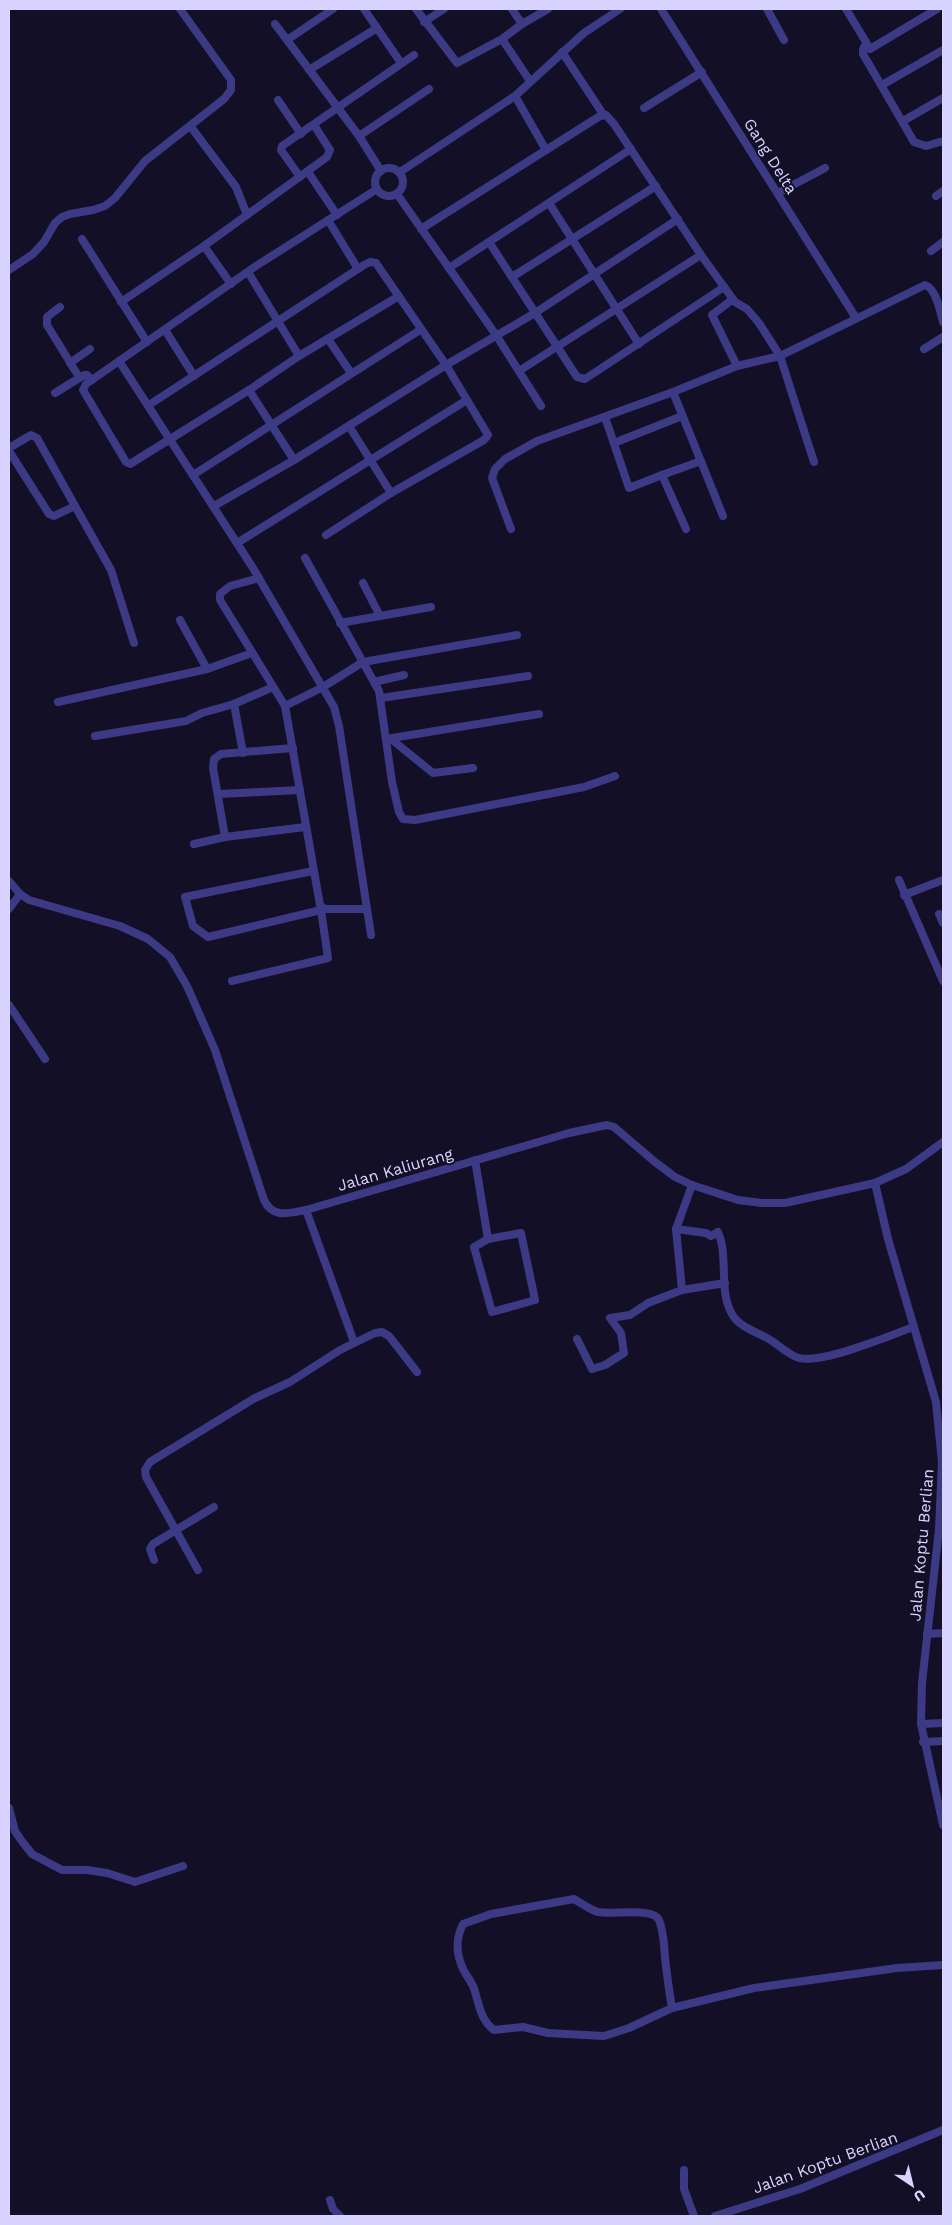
<svg xmlns="http://www.w3.org/2000/svg" width="952" height="2225" viewBox="0 0 952 2225" font-family="'Work Sans',sans-serif">
	<style>
		.lines { fill: none; stroke-linecap: round; stroke-linejoin: round }
		.street { stroke: #3d3a85; stroke-width: 8 }
		.labels { text-anchor: middle; stroke-width: 4; stroke-linejoin: round; paint-order: stroke }
		.street-label { font-size: 16px; fill: #d9d4ff; stroke: #130f26 }
	</style>
	<rect width="100%" height="100%" fill="#130f26"/>
	<g class="lines">
		<!-- street -->
		<g class="street">
			<path d="M364 9 401 63"/>
			<path d="M416 9 457 63 502 39 522 24 548 9"/>
			<path d="M512 9 522 24"/>
			<path d="M661 9 856 318"/>
			<path d="M767 9 784 40"/>
			<path d="M846 9 869 47"/>
			<path d="M424 22 444 9"/>
			<path d="M275 24 359 136 381 171"/>
			<path d="M502 39 530 81"/>
			<path d="M287 40 333 9"/>
			<path d="M870 49 866 44 863 49V54L914 142 926 146 943 141"/>
			<path d="M870 49 937 9"/>
			<path d="M562 52 603 114"/>
			<path d="M309 70 377 28"/>
			<path d="M882 85 943 50"/>
			<path d="M515 96 546 150"/>
			<path d="M278 100 301 134"/>
			<path d="M644 108 702 72"/>
			<path d="M903 121 943 98"/>
			<path d="M191 127 236 187 247 215"/>
			<path d="M359 136 429 89"/>
			<circle cx="389" cy="182" r="14"/>
			<path d="M308 172 337 215"/>
			<path d="M400 172 515 96 584 33 620 9"/>
			<path d="M300 177 281 150 282 146 414 55"/>
			<path d="M377 189 256 266 86 384 83 390 126 462 130 464 249 390 299 356 399 296"/>
			<path d="M778 193 825 168"/>
			<path d="M397 194 496 335 541 406"/>
			<path d="M936 196 943 191"/>
			<path d="M549 203 639 344"/>
			<path d="M328 220 358 269"/>
			<path d="M421 229 600 116 606 115 614 124 701 255 735 302 747 309 759 323 780 356 814 462"/>
			<path d="M82 239 147 342"/>
			<path d="M489 242 577 377 585 379 724 287"/>
			<path d="M204 246 231 284"/>
			<path d="M931 251 943 242"/>
			<path d="M449 268 631 149"/>
			<path d="M9 270 33 254 44 242 55 223 62 217 70 214 93 210 105 206 115 198 145 161 224 99 231 90V80L180 9"/>
			<path d="M248 272 299 356"/>
			<path d="M512 277 656 186"/>
			<path d="M733 299 712 315 737 366"/>
			<path d="M121 302 204 246 327 157 330 150 314 125"/>
			<path d="M60 307 47 317V325L79 377"/>
			<path d="M165 330 194 376"/>
			<path d="M328 339 351 373"/>
			<path d="M924 349 943 337"/>
			<path d="M119 361 253 568 334 707 339 726 371 935"/>
			<path d="M70 363 90 349"/>
			<path d="M519 371 701 255"/>
			<path d="M249 390 294 460"/>
			<path d="M673 392 723 516"/>
			<path d="M55 393 84 375H87L92 380"/>
			<path d="M149 405 364 265 370 262 376 263 446 365 488 435 484 440 391 493 326 535"/>
			<path d="M605 417 629 488 662 475"/>
			<path d="M349 426 391 493"/>
			<path d="M614 443 682 416"/>
			<path d="M9 448 31 435 37 438 75 506"/>
			<path d="M9 451 49 514 54 516 75 506 111 570 134 643"/>
			<path d="M193 475 420 330"/>
			<path d="M214 506 294 460 446 365 535 313 678 219"/>
			<path d="M511 529 492 478 495 469 505 459 537 441 673 392 737 366 780 356 925 285C936 288 940 311 943 322"/>
			<path d="M686 529 662 475 701 461"/>
			<path d="M237 543 467 400"/>
			<path d="M305 558 379 691 392 782 399 812 403 819 415 820 584 787 615 776"/>
			<path d="M259 578 230 586 220 594V600L285 706 320 905 325 909H366"/>
			<path d="M363 583 380 616"/>
			<path d="M180 620 207 669"/>
			<path d="M340 623 431 607"/>
			<path d="M374 682 404 675"/>
			<path d="M381 698 528 676"/>
			<path d="M58 702 207 669 252 653"/>
			<path d="M234 704 243 753"/>
			<path d="M285 706 323 687 363 662 517 635"/>
			<path d="M95 736 186 721 202 713 234 704 273 687"/>
			<path d="M386 739 539 714"/>
			<path d="M391 739 433 773 473 768"/>
			<path d="M218 794 300 790"/>
			<path d="M225 837 213 768 214 759 221 754 293 748"/>
			<path d="M194 844 225 837 305 827"/>
			<path d="M313 871 185 897 193 926 208 937 325 909"/>
			<path d="M899 880 943 981"/>
			<path d="M9 881 20 894 29 900 120 926 148 939 170 957 187 986 215 1050 264 1200C273 1219 289 1213 306 1210L569 1133 607 1125 614 1127 655 1162 675 1177 692 1185 738 1200 762 1203H785L875 1183 906 1169 943 1142"/>
			<path d="M904 895 943 880"/>
			<path d="M9 909 20 894"/>
			<path d="M939 914 943 923"/>
			<path d="M232 981 328 958 321 910"/>
			<path d="M9 1005 45 1059"/>
			<path d="M475 1160 488 1239 474 1247 492 1312 535 1300 521 1233 488 1239"/>
			<path d="M875 1183 888 1239 936 1402 942 1462 939 1529 922 1683 921 1724 943 1825"/>
			<path d="M306 1210 354 1342"/>
			<path d="M676 1229 706 1233 711 1236 718 1232C729 1257 718 1290 732 1314 738 1326 756 1332 767 1338 777 1343 788 1355 799 1358 821 1364 890 1336 913 1327"/>
			<path d="M682 1290 676 1229 692 1185"/>
			<path d="M577 1339 592 1369 605 1365 624 1353 621 1333 610 1318 630 1315 648 1303 682 1290 725 1283"/>
			<path d="M154 1560 150 1549 153 1544 214 1507"/>
			<path d="M198 1570 146 1477 145 1470 150 1462 255 1398 290 1382 340 1350 375 1333 382 1332 389 1336 417 1372"/>
			<path d="M927 1634 943 1633"/>
			<path d="M921 1724 943 1723"/>
			<path d="M923 1742 943 1741"/>
			<path d="M9 1808 15 1831 21 1840 32 1854 62 1870H87L107 1873 135 1882 183 1866"/>
			<path d="M672 2008C669 1991 667 1975 665 1958 664 1946 664 1932 659 1920 653 1907 612 1915 598 1912 590 1910 581 1903 574 1899L491 1914 463 1924C456 1938 456 1954 463 1969 466 1975 470 1980 473 1986 479 2001 479 2019 494 2030L523 2027 548 2033 604 2036 629 2028 672 2008 754 1988 897 1968 943 1965"/>
			<path d="M684 2170V2189L694 2216"/>
			<path d="M330 2200 333 2209 340 2216"/>
			<path d="M715 2216 800 2189 943 2130"/>
		</g>
	</g>
	<g class="labels">
		<!-- street labels -->
		<g class="street-label">
			<text transform="translate(771 156) rotate(58)" y="6">Gang Delta</text>
			<text transform="translate(395 1169) rotate(-16)" y="6">Jalan Kaliurang</text>
			<text transform="translate(921 1545) rotate(-85)" y="6">Jalan Koptu Berlian</text>
			<text transform="translate(825 2162) rotate(-20)" y="6">Jalan Koptu Berlian</text>
		</g>
	</g>
	<!-- border -->
	<rect width="952" height="2225" fill="none" stroke="#d9d4ff" stroke-width="20"/>
	<!-- north arrow -->
	<g transform="translate(912 2185) rotate(145)" stroke="#130f26" stroke-width="4" paint-order="stroke">
	<path d="M0-4L9 19L0 12L-9 19Z" fill="#d9d4ff"/>
	<text y="-8" font-size="14" font-weight="bold" text-anchor="middle" fill="#d9d4ff">U</text>
	</g>
</svg>
